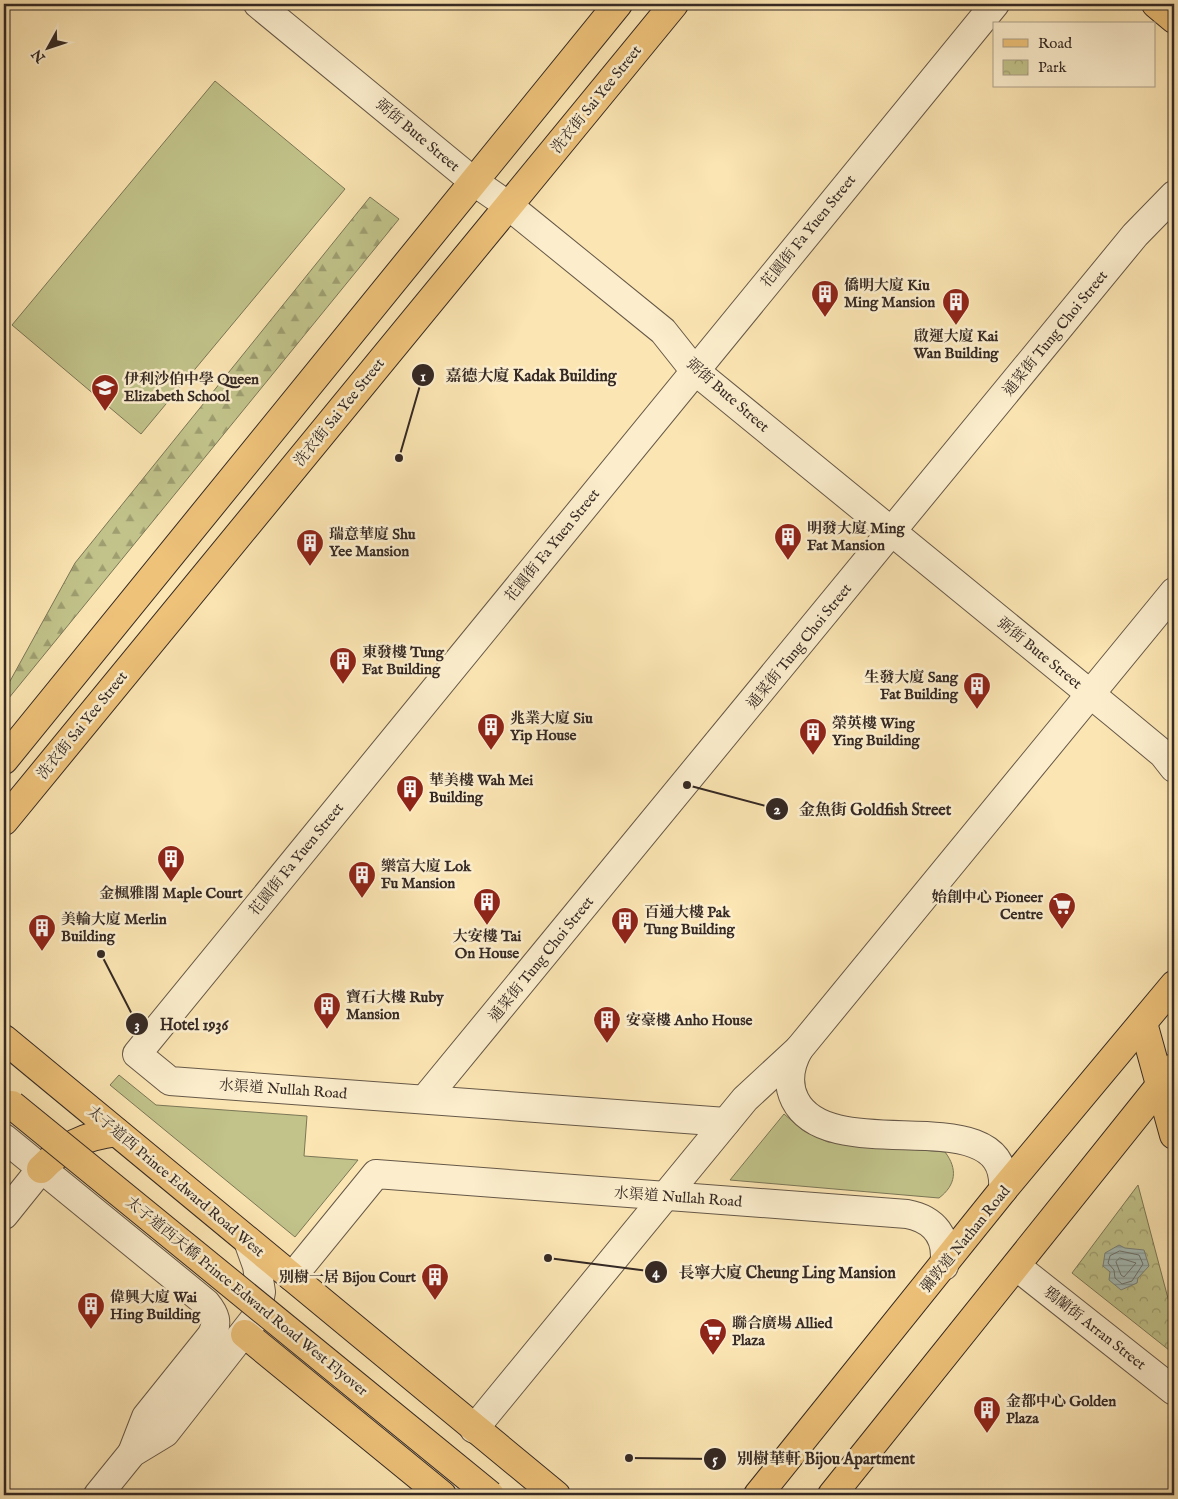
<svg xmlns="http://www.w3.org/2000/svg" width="1178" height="1499" viewBox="0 0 1178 1499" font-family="'IM FELL English','Noto Serif TC',serif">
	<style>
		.green { fill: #c1c38a; stroke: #7b7657 }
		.forest { fill: url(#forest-firs); stroke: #7b7657 }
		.park { fill: url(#park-crowns); stroke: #7b7657 }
		.water { fill: url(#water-rules); stroke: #78817d }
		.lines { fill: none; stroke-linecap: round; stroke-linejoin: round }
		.shore { stroke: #6c726e; stroke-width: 1 }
		.minor-casing { stroke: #665848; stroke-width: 30 }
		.major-casing { stroke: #352924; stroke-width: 30 }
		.minor { stroke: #fceecd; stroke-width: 28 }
		.major { stroke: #eec279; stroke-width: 28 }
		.major-bridge-casing { stroke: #352924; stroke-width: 30; stroke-linecap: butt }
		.major-bridge { stroke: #eec279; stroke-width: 28 }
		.labels { text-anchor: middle; stroke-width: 5; stroke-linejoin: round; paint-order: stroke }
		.street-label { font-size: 15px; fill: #352924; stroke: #fceecd }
		.poi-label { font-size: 15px; font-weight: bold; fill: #352924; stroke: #fceecd; text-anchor: start }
		.leader { fill: none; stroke: #352924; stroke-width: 2 }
		.callout-dot { fill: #352924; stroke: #fceecd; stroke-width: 2 }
		.mark-label { font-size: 15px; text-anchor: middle; font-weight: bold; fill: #fff }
		.callout-label { font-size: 16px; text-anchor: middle; font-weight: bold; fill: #352924; stroke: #fceecd; stroke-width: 5; stroke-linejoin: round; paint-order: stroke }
	</style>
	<defs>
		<pattern id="forest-firs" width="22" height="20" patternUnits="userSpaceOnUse" patternTransform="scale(1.25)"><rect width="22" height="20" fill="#c1c38a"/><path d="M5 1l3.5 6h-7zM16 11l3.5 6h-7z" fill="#9e9e71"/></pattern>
		<pattern id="park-crowns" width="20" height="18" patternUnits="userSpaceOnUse" patternTransform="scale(1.25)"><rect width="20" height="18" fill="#c1c38a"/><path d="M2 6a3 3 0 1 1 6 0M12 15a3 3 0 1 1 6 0" fill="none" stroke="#9e9e71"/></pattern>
		<pattern id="water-rules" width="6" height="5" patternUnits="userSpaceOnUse" patternTransform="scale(1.25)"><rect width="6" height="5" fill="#a4bcb8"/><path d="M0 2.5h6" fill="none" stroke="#869995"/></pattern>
	</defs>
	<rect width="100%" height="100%" fill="#fbe5b2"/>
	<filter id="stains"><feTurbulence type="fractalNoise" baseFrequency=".004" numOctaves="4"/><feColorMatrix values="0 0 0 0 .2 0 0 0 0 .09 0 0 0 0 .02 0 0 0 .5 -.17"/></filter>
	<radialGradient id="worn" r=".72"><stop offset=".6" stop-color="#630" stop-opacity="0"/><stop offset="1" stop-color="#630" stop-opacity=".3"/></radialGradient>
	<!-- green -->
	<g class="green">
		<path d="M215 81 345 189 141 434 12 325Z"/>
		<path d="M119 1075 156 1105 307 1116 304 1156 358 1160 295 1237 110 1085Z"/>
		<path d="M784 1114 804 1131 828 1142 945 1152C958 1169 956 1185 939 1198L730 1180Z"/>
	</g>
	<!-- forest -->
	<path class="forest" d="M370 197 399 219 4 704V692L75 563Z"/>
	<!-- park -->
	<path class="park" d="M1138 1185 1174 1321V1354L1072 1273Z"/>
	<!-- water -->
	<path class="water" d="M1119 1245 1125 1248 1144 1250 1149 1266 1138 1278 1137 1283 1121 1290 1109 1280 1110 1272 1103 1266 1105 1253Z"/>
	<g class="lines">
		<!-- shore -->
		<g class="shore">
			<path d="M1120 1251 1139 1255 1143 1264 1132 1281 1122 1284 1115 1278 1114 1270 1108 1263 1110 1256Z"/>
			<path d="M1120 1258 1136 1263 1124 1277 1121 1275 1116 1262Z"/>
		</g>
		<defs>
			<g id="minor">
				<path d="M258 4 473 181 509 206 663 331 694 370 1116 715 1163 754 1174 768"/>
				<path d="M799 1049C790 1065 786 1082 795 1100 831 1171 1010 1094 1003 1190"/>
				<path d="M425 1099 1135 235 1174 195"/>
				<path d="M726 1122 170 1081 137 1054 995 4"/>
				<path d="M4 1138 206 1303C215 1314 219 1323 211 1336L146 1417 132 1453"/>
				<path d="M4 1215 41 1169"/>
				<path d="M1016 1266 1174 1391"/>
				<path d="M292 1277 376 1174 907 1214C934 1219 949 1237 944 1266"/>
				<path d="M474 1429 745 1099 799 1049 1174 592"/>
				<path d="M98 1495 132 1453 165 1433 256 1317 261 1292 257 1266 248 1241"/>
			</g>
			<g id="major">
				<path d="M1156 4 1174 19"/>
				<path d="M4 760 618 4"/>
				<path d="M4 821 674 4"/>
				<path d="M1143 1023 1174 1135"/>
				<path d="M4 1039 556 1495"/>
				<path d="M41 1169C63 1146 85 1136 116 1132"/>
				<path d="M245 1334 442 1495"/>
				<path d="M758 1495 1003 1190 1174 985"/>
				<path d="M832 1495 1174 1068"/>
			</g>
		</defs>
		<!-- minor casing -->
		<use href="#minor" class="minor-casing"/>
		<!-- major casing -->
		<use href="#major" class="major-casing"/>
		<!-- minor -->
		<use href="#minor" class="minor"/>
		<!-- major -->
		<use href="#major" class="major"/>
		<defs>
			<path id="major-bridge" d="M12 1105 490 1495"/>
		</defs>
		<!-- major-bridge casing -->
		<use href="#major-bridge" class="major-bridge-casing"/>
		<!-- major-bridge -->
		<use href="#major-bridge" class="major-bridge"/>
	</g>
	<!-- icons -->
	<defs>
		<symbol id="building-pin" viewBox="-11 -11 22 30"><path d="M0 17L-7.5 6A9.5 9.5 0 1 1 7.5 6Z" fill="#8f2418" stroke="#fceecd"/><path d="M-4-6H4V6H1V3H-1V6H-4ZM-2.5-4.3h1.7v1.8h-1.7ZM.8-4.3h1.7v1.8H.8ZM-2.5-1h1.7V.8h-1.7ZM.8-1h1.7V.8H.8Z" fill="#fff"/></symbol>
		<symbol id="school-pin" viewBox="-11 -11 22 30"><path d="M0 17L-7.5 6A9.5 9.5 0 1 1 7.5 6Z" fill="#8f2418" stroke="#fceecd"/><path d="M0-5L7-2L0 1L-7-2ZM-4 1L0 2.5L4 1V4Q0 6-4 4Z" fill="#fff"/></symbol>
		<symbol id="supermarket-pin" viewBox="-11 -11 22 30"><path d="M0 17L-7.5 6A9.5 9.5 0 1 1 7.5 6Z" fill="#8f2418" stroke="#fceecd"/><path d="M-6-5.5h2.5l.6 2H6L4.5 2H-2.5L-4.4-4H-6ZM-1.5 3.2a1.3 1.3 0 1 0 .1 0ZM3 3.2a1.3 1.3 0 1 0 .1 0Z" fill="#fff"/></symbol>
	</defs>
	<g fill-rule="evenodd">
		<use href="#building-pin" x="809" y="278" width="32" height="43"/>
		<use href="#building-pin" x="940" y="286" width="32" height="43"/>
		<use href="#school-pin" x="89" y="372" width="32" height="43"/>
		<use href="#building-pin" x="772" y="521" width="32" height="43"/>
		<use href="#building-pin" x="294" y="527" width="32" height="43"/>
		<use href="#building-pin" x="327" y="645" width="32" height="43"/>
		<use href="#building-pin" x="961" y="670" width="32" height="43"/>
		<use href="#building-pin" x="475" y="711" width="32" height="43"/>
		<use href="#building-pin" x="797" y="716" width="32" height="43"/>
		<use href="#building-pin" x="394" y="773" width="32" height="43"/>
		<use href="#building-pin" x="155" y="843" width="32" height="43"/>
		<use href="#building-pin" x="346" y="859" width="32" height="43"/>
		<use href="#building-pin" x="471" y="886" width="32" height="43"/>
		<use href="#supermarket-pin" x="1046" y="890" width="32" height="43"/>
		<use href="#building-pin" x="609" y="905" width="32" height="43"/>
		<use href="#building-pin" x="26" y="912" width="32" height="43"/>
		<use href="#building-pin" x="311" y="990" width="32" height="43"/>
		<use href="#building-pin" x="591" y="1004" width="32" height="43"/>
		<use href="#building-pin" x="419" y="1261" width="32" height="43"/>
		<use href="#building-pin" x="75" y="1290" width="32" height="43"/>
		<use href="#supermarket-pin" x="697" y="1316" width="32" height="43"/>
		<use href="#building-pin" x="971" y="1394" width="32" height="43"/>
	</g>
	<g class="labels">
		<!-- street labels -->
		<g class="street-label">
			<text transform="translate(596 99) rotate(-51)" y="5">洗衣街 Sai Yee Street</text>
			<text transform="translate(418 135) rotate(40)" y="5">弼街 Bute Street</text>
			<text transform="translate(808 231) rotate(-51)" y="5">花園街 Fa Yuen Street</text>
			<text transform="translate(1055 333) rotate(-51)" y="5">通菜街 Tung Choi Street</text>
			<text transform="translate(728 395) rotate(41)" y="5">弼街 Bute Street</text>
			<text transform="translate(339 412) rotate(-51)" y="5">洗衣街 Sai Yee Street</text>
			<text transform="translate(552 545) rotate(-51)" y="5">花園街 Fa Yuen Street</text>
			<text transform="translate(799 646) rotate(-51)" y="5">通菜街 Tung Choi Street</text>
			<text transform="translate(1040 653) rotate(39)" y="5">弼街 Bute Street</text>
			<text transform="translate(82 725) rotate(-51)" y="5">洗衣街 Sai Yee Street</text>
			<text transform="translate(296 859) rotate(-51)" y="5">花園街 Fa Yuen Street</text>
			<text transform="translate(541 959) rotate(-51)" y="5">通菜街 Tung Choi Street</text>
			<text transform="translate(283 1089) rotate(4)" y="5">水渠道 Nullah Road</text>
			<text transform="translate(176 1181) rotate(40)" y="5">太子道西 Prince Edward Road West</text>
			<text transform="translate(678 1197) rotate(4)" y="5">水渠道 Nullah Road</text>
			<text transform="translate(965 1239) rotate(-51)" y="5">彌敦道 Nathan Road</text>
			<text transform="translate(247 1296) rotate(39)" y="5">太子道西天橋 Prince Edward Road West Flyover</text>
			<text transform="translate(1095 1328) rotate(38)" y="5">鴉蘭街 Arran Street</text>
		</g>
		<!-- poi labels -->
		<g class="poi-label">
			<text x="844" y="290">僑明大廈 Kiu<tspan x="844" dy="17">Ming Mansion</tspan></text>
			<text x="956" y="341" text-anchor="middle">啟運大廈 Kai<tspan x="956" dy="17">Wan Building</tspan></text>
			<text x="124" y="384">伊利沙伯中學 Queen<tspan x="124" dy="17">Elizabeth School</tspan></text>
			<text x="807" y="533">明發大廈 Ming<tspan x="807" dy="17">Fat Mansion</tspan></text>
			<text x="329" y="539">瑞意華廈 Shu<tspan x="329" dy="17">Yee Mansion</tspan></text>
			<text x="362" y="657">東發樓 Tung<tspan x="362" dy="17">Fat Building</tspan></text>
			<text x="958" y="682" text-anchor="end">生發大廈 Sang<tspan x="958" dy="17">Fat Building</tspan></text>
			<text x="510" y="723">兆業大廈 Siu<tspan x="510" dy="17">Yip House</tspan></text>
			<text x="832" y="728">榮英樓 Wing<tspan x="832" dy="17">Ying Building</tspan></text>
			<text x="429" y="785">華美樓 Wah Mei<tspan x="429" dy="17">Building</tspan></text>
			<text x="381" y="871">樂富大廈 Lok<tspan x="381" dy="17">Fu Mansion</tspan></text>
			<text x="171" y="898" text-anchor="middle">金楓雅閣 Maple Court</text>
			<text x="1043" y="902" text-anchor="end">始創中心 Pioneer<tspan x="1043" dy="17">Centre</tspan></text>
			<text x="644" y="917">百通大樓 Pak<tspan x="644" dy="17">Tung Building</tspan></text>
			<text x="61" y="924">美輪大廈 Merlin<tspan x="61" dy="17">Building</tspan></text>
			<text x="487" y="941" text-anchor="middle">大安樓 Tai<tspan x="487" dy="17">On House</tspan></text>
			<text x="346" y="1002">寶石大樓 Ruby<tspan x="346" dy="17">Mansion</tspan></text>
			<text x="626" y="1025">安豪樓 Anho House</text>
			<text x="416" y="1282" text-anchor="end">別樹一居 Bijou Court</text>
			<text x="110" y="1302">偉興大廈 Wai<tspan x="110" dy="17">Hing Building</tspan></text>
			<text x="732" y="1328">聯合廣場 Allied<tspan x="732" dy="17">Plaza</tspan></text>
			<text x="1006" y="1406">金都中心 Golden<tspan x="1006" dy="17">Plaza</tspan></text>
		</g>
	</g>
	<!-- callouts -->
	<path class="leader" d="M399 458L423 375M687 785L777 809M101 954L137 1024M548 1258L656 1272M629 1458L715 1459"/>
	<g class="callout-dot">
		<circle cx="399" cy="458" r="5"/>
		<circle cx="687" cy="785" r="5"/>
		<circle cx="101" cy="954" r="5"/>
		<circle cx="548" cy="1258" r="5"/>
		<circle cx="629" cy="1458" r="5"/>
		<circle cx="423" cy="375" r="12"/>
		<circle cx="777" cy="809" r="12"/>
		<circle cx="137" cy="1024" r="12"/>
		<circle cx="656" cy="1272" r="12"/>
		<circle cx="715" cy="1459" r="12"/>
	</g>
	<g class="mark-label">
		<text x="423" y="381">1</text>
		<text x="777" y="814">2</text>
		<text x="137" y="1030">3</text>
		<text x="656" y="1277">4</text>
		<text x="715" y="1464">5</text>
	</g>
	<g class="callout-label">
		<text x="531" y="381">嘉德大廈 Kadak Building</text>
		<text x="875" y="815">金魚街 Goldfish Street</text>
		<text x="194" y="1030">Hotel 1936</text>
		<text x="787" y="1278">長寧大廈 Cheung Ling Mansion</text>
		<text x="826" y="1464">別樹華軒 Bijou Apartment</text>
	</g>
	<!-- margin -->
	<rect width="1178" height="1499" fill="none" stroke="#fbe5b2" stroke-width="20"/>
	<rect x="5" y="5" width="1168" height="1489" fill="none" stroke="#352924" stroke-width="2.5"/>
	<rect x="10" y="10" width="1158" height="1479" fill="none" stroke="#352924"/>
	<!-- legend -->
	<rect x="993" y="22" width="162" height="65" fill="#fceecd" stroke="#ac9f89"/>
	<rect x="1003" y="39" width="25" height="8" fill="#eec279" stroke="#ac9f89"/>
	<text x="1038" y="48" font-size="15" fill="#352924">Road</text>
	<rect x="1003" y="60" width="25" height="15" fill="url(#park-crowns)" stroke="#ac9f89"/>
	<text x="1038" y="72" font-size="15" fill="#352924">Park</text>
	<!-- north arrow -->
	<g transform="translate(48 48) rotate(230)" stroke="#fceecd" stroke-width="4" paint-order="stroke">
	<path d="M0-4L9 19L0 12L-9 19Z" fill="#352924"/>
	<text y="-8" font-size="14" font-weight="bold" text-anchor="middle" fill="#352924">N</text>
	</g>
	<rect width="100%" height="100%" filter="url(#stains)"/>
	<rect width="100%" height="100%" fill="url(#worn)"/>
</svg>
